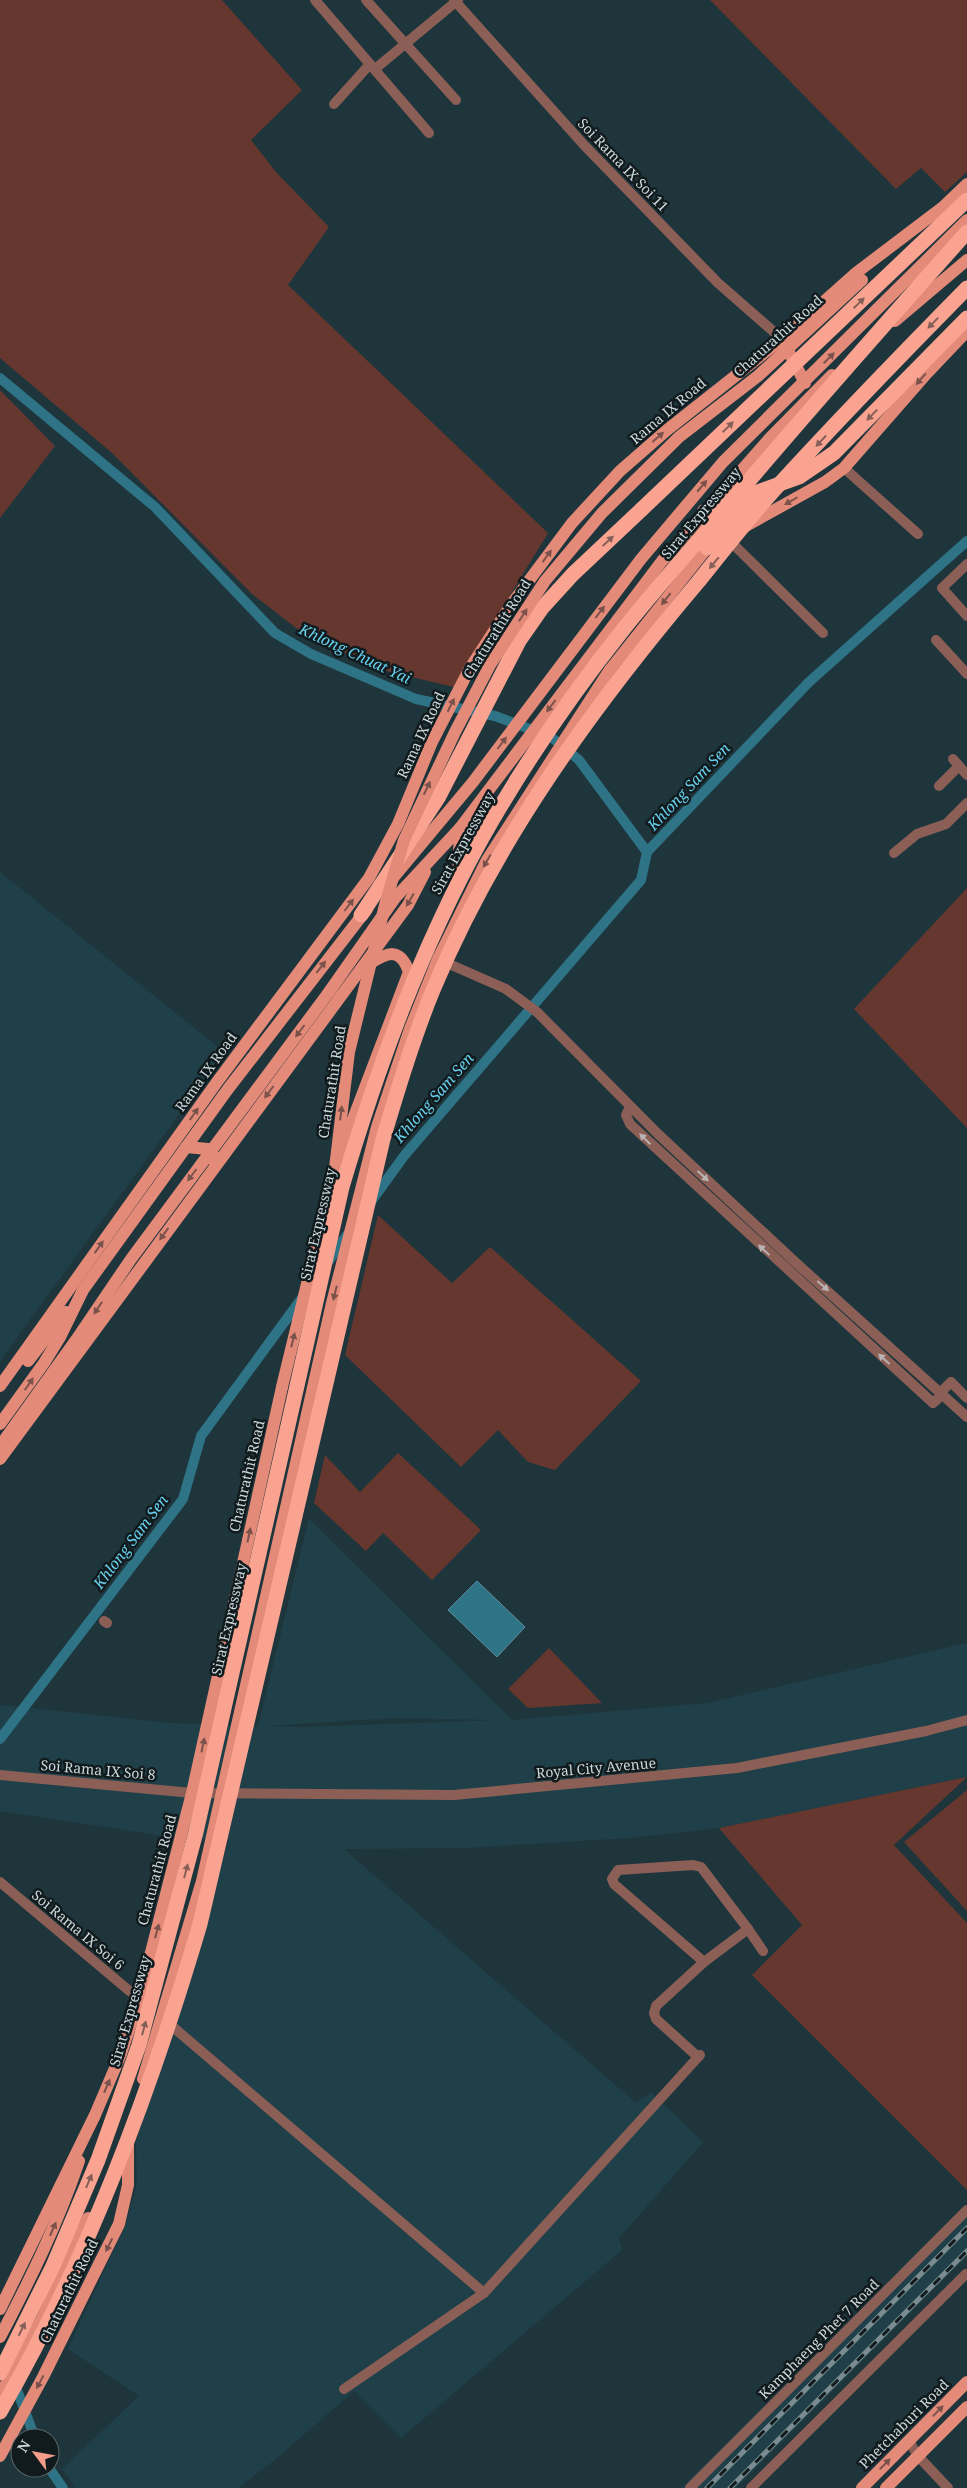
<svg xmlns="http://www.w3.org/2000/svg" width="967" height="2488" viewBox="0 0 967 2488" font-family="'Noto Serif',serif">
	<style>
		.built { fill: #204049; fill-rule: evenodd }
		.green { fill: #65372e }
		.water { fill: #2e7386; stroke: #5d91a0 }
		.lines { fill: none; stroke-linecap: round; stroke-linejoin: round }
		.canal { stroke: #2e7386; stroke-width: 10 }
		.minor { stroke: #8c5f56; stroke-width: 10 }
		.major { stroke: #e48a78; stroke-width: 12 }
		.highway { stroke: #faa391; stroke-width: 15 }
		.rail-casing { stroke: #7a8c91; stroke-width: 5 }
		.rail { stroke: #111b1e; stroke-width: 3; stroke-dasharray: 9; stroke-linecap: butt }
		.major-bridge { stroke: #e48a78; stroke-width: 12 }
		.highway-bridge { stroke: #faa391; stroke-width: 15 }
		.oneway { fill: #865f58 }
		.oneway2 { fill: #7a524b }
		.oneway3 { fill: #b8b4b4 }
		.labels { text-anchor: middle; stroke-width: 5; stroke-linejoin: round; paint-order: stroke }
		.street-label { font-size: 14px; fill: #cbd8dc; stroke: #111b1e }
		.water-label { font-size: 15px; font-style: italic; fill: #68d0ed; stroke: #111b1e }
	</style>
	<rect width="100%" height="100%" fill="#1f353c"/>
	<!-- built -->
	<g class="built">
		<path d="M0 872 224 1052 0 1361Z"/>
		<path d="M309 1519 512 1720 708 1703 967 1643V1777L719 1828 629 1838 462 1848 344 1849 636 2103 651 2092 703 2142 619 2238 622 2250 401 2438 354 2391 277 2458 238 2488H76L62 2469 139 2396 68 2349 125 2226 137 2183 136 2141 229 1840 165 1836 0 1811V1705L171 1723 258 1726ZM393 1718 501 1720 302 1727 267 1726Z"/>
		<path d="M967 2209V2256L736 2488H681Z"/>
	</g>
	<!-- green -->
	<g class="green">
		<path d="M0 0H222L302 90 251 140 276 172 329 227 288 285 548 533 454 687 390 672 309 638 252 594 112 453 0 358Z"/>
		<path d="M710 0H967V172L945 192 921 168 896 189Z"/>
		<path d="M0 390 55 446 0 518Z"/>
		<path d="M967 888V1128L854 1009Z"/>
		<path d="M378 1215 452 1283 490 1247 641 1381 555 1470 528 1462 498 1430 461 1467 345 1355Z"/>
		<path d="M398 1453 481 1530 432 1580 383 1533 366 1551 314 1503 325 1455 360 1492Z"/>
		<path d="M549 1648 602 1703 528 1708 508 1689Z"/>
		<path d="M967 1777 894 1845 967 1923V2190L752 1975 802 1925 719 1828Z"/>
		<path d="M967 1790V1911L904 1842Z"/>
	</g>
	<!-- water -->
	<path class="water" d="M477 1581 525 1627 497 1657 448 1610Z"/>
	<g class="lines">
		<!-- canal -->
		<g class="canal">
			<path d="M0 378 155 507 275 633 311 654 416 699 495 716 551 737 579 760 647 852"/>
			<path d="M370 1203 404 1156 641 880 647 852 809 682 967 541"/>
			<path d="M328 1262 347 1235"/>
			<path d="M0 1739 183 1499 201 1436 302 1298"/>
			<path d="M14 2382 35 2438"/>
			<path d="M49 2468 63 2488"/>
		</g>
		<!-- minor -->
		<g class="minor">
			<path d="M315 0 429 133"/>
			<path d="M366 0 456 100"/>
			<path d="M454 0 584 145 718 283 782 339"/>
			<path d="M375 69 458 0"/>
			<path d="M334 104 370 64"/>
			<path d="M844 468 918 534"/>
			<path d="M727 538 823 633"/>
			<path d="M967 564 942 588 967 616"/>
			<path d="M936 640 967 674"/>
			<path d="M953 759 967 775"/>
			<path d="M939 786 959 766"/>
			<path d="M894 853 917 834 946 824 967 803"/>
			<path d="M440 960 506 989 537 1012 658 1134 794 1261 967 1417"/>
			<path d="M630 1107 626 1115 630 1124 933 1403 943 1394"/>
			<path d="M941 1392 951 1382 967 1398"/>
			<path d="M104 1621 107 1623"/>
			<path d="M0 1775 192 1793 454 1795 737 1768 926 1731 967 1720"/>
			<path d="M0 1882 139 1999"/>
			<path d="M704 1962 614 1884 612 1879 618 1870 693 1865 701 1867 748 1929"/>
			<path d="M166 2021 484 2293"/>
			<path d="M698 2057 656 2019 654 2013 656 2006 704 1962 748 1929 763 1951"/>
			<path d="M344 2389 484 2293 700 2055"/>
			<path d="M909 2441 918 2456 948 2488"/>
			<path d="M690 2488 967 2210"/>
			<path d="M751 2488 966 2274"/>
		</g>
		<!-- major -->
		<g class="major">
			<path d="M895 321 967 260"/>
			<path d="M783 341 805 383"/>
			<path d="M744 527 825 482 844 468 927 373 967 331"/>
			<path d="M393 878 473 782 641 559 723 462 967 220"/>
			<path d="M458 883 460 828"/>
			<path d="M329 992 395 898 460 828 662 561 770 438 832 375"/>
			<path d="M186 1147 208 1149 213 1155V1160"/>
			<path d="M339 1156 409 972C400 947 388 952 369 964"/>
			<path d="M28 1361 66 1312"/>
			<path d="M0 1386 217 1082 369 878 398 824 432 742 470 668 513 602 572 523 620 471 667 430 782 339 856 273 943 207 967 184"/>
			<path d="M0 1424 44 1363 60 1337 83 1290 228 1089 367 909"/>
			<path d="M0 1459 408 905 425 872"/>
			<path d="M143 2079 202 1881 332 1303 377 1127 410 1029 438 959 487 860 609 671 707 548 714 544"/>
			<path d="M0 2309 95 2115 121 2054 139 1999 192 1793 282 1387"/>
			<path d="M0 2337C30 2280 58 2223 79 2161"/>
			<path d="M0 2395 42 2319 88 2218"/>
			<path d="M0 2456 43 2377 119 2224 128 2185V2143"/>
			<path d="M862 2488 967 2382"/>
			<path d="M886 2488 967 2407"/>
		</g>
		<!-- highway -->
		<g class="highway">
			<path d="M705 511 799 477 834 453 967 318"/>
			<path d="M707 548 756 494"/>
			<path d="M361 915 438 798 519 641 542 608 573 574 642 509"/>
		</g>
		<defs>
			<g id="rail">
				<path d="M707 2488 967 2228"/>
				<path d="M730 2488 967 2251"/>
			</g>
		</defs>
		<!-- rail casing -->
		<use href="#rail" class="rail-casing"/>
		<!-- rail -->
		<use href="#rail" class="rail"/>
		<!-- major-bridge -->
		<g class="major-bridge">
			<path d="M282 1387 335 1168 349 1052 385 905 404 840 455 732 490 665 545 581 602 513 679 437 758 376 862 280"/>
			<path d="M0 1446 76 1340 131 1259 329 992"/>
		</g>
		<!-- highway-bridge -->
		<g class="highway-bridge">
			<path d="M642 509 967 200"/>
			<path d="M0 2373 53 2266 98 2160 139 2045 196 1832 342 1187C378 1066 421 948 482 838 523 766 570 696 622 631 653 592 687 554 719 516 800 420 883 326 967 232"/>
			<path d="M0 2412C88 2259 150 2093 200 1924L383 1139C398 1089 413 1039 433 990 495 840 594 705 698 582 723 551 748 519 775 489 837 421 902 354 967 288"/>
		</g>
	</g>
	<!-- one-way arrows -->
	<defs><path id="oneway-solid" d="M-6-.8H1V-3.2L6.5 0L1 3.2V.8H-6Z" transform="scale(1.25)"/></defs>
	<g class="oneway">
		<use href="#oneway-solid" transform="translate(859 303) rotate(-44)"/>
		<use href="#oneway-solid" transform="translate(933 323) rotate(134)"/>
		<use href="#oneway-solid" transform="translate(872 415) rotate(134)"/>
		<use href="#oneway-solid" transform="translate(728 427) rotate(-44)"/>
		<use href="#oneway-solid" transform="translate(821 441) rotate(133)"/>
		<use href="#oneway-solid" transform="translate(608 541) rotate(-43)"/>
		<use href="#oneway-solid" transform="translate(714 563) rotate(130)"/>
		<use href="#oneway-solid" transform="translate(186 1871) rotate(-75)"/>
		<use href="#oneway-solid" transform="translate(144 2028) rotate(-75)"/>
		<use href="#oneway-solid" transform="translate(89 2181) rotate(-67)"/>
		<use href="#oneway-solid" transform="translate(22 2329) rotate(-64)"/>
	</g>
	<g class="oneway2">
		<use href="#oneway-solid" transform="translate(829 358) rotate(-45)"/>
		<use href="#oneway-solid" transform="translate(921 379) rotate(131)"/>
		<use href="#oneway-solid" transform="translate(658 437) rotate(-41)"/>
		<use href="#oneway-solid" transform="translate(702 486) rotate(-50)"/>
		<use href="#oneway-solid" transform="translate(791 501) rotate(150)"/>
		<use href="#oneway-solid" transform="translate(547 556) rotate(-54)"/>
		<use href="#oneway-solid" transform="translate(666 599) rotate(128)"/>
		<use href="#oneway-solid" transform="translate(600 612) rotate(-53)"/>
		<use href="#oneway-solid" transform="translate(523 615) rotate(-57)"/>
		<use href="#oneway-solid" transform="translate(451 705) rotate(-63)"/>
		<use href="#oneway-solid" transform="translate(551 706) rotate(127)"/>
		<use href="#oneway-solid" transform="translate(502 743) rotate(-53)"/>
		<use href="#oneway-solid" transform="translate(427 788) rotate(-64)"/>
		<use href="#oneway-solid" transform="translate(487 861) rotate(120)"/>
		<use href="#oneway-solid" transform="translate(410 900) rotate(120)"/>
		<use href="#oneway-solid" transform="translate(349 905) rotate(-53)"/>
		<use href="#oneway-solid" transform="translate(321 967) rotate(-52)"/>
		<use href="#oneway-solid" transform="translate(300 1031) rotate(127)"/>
		<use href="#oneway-solid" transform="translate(269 1092) rotate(127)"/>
		<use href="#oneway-solid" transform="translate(341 1113) rotate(-83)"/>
		<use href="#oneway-solid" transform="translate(194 1114) rotate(-55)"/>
		<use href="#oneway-solid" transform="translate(192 1175) rotate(127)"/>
		<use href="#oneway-solid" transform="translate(164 1234) rotate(126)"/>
		<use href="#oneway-solid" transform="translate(99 1247) rotate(-55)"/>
		<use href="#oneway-solid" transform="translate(335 1293) rotate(104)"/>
		<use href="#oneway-solid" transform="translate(98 1308) rotate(124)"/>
		<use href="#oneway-solid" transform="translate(293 1340) rotate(-76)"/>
		<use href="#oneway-solid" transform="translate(29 1384) rotate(-55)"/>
		<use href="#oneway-solid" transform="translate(249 1535) rotate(-78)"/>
		<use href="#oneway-solid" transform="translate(203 1745) rotate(-78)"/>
		<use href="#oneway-solid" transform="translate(157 1931) rotate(-75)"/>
		<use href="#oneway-solid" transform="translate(107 2086) rotate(-67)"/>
		<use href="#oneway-solid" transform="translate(53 2229) rotate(-66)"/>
		<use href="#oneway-solid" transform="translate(109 2245) rotate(116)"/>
		<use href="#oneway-solid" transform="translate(40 2382) rotate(118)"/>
		<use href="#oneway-solid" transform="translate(938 2411) rotate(-46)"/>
		<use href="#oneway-solid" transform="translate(885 2464) rotate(-45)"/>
	</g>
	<g class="oneway3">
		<use href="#oneway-solid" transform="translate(645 1139) rotate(-136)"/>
		<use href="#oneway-solid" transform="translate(703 1176) rotate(43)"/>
		<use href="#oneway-solid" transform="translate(764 1250) rotate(-137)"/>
		<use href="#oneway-solid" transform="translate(823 1286) rotate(41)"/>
		<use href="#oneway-solid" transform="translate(884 1359) rotate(-138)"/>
	</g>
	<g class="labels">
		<!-- street labels -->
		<g class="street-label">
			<text transform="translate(623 165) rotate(46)" y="5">Soi Rama IX Soi 11</text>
			<text transform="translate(778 336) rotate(-42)" y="5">Chaturathit Road</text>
			<text transform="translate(668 411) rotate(-40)" y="5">Rama IX Road</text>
			<text transform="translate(701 513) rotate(-50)" y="5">Sirat Expressway</text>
			<text transform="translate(497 629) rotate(-58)" y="5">Chaturathit Road</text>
			<text transform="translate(421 735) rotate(-65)" y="5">Rama IX Road</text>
			<text transform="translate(463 843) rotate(-61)" y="5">Sirat Expressway</text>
			<text transform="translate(206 1072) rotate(-54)" y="5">Rama IX Road</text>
			<text transform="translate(332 1082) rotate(-81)" y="5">Chaturathit Road</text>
			<text transform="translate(318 1224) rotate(-77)" y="5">Sirat Expressway</text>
			<text transform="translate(247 1476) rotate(-77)" y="5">Chaturathit Road</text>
			<text transform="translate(229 1619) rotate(-77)" y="5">Sirat Expressway</text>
			<text transform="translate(596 1768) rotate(-5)" y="5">Royal City Avenue</text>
			<text transform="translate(98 1770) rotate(5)" y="5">Soi Rama IX Soi 8</text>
			<text transform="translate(157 1870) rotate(-75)" y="5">Chaturathit Road</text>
			<text transform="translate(78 1930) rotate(40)" y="5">Soi Rama IX Soi 6</text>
			<text transform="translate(130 2011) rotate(-74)" y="5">Sirat Expressway</text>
			<text transform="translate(69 2291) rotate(-64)" y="5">Chaturathit Road</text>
			<text transform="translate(819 2339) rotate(-45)" y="5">Kamphaeng Phet 7 Road</text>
			<text transform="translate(904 2424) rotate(-45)" y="5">Phetchaburi Road</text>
		</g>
		<!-- water labels -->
		<g class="water-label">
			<text transform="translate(355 654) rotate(25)" y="5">Khlong Chuat Yai</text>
			<text transform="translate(689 787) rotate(-47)" y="5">Khlong Sam Sen</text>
			<text transform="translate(434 1098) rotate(-49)" y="5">Khlong Sam Sen</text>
			<text transform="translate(131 1542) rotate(-53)" y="5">Khlong Sam Sen</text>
		</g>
	</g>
	<!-- north arrow -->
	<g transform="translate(35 2453) rotate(302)"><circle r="24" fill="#111b1e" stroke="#5b676a"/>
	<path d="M0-4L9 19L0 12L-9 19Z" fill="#f49d8b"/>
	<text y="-8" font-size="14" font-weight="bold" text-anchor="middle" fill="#cbd8dc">N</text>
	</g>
</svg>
